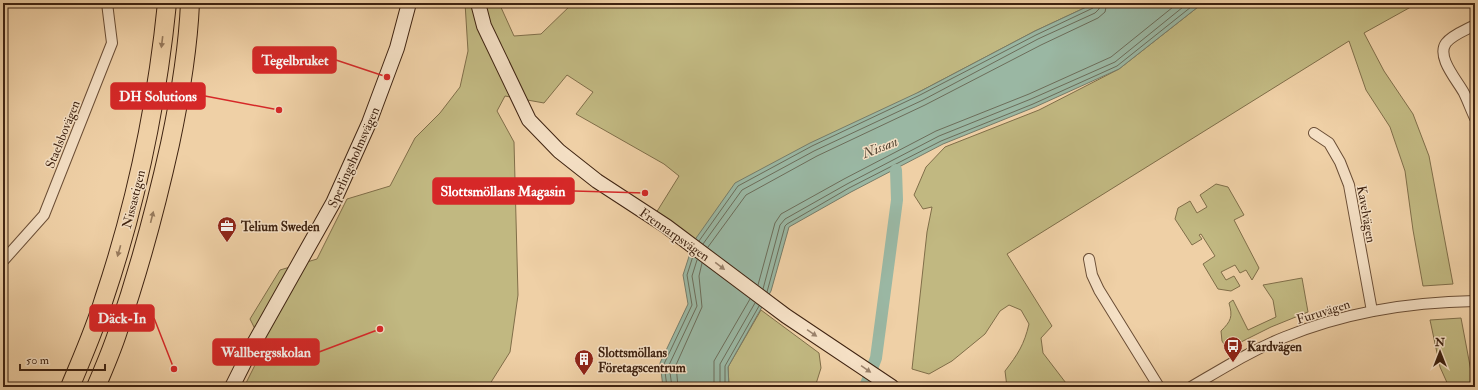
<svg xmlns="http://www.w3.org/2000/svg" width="1478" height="390" viewBox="0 0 1478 390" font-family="'IM FELL Double Pica',serif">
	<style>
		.green { fill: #c1b881; stroke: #806e49 }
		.water { fill: #9ab7a3; stroke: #767c69 }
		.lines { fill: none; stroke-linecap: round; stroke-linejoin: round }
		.shore { stroke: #6c6d5a; stroke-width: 1 }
		.canal { stroke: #9ab7a3; stroke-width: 12 }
		.street-casing { stroke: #6b4e36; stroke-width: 12 }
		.secondary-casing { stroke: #3f2311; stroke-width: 16 }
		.highway-casing { stroke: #3f2311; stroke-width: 20 }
		.street { stroke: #f5e0c5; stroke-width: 10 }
		.secondary { stroke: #f5e0c5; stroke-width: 14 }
		.highway { stroke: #efd0a6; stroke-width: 18 }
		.oneway { fill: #977a5c }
		.oneway2 { fill: #9a826b }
		.labels { text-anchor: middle; stroke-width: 3; stroke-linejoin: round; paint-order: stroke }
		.street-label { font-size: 13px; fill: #3f2311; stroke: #f5e0c5 }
		.poi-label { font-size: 13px; font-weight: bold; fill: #3f2311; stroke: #f5e0c5; text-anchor: start }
		.water-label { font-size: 14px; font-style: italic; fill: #564836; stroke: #f5e0c5 }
		.leader { fill: none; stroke: #d62828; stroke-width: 1.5 }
		.callout-dot { fill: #d62828; stroke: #f5e0c5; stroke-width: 1.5 }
		.callout { fill: #d62828; stroke: #d62828; stroke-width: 1.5 }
		.callout-label { font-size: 14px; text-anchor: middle; font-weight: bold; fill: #fff }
	</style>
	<rect width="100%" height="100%" fill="#efd0a6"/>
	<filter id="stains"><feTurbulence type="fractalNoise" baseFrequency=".005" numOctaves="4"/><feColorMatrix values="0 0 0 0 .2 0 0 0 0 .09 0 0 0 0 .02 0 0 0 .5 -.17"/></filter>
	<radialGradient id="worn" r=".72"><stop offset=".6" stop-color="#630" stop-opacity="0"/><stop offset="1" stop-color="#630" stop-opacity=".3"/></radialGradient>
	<!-- green -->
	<g class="green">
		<path d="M465 3H499L514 36 541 34 573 3H1095L1035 31 919 92 694 241 656 213 679 176 664 164 576 114 593 92 567 75 544 103 505 96 497 111 514 142 518 295 510 352 488 387H244L264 347 250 319 280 270 317 259 347 199 390 186 415 138 440 113 460 87 468 51Z"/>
		<path d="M1203 3H1418L1364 33 1384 71 1413 114 1429 156 1453 284 1423 286 1413 230 1405 171 1390 127 1366 90 1349 41 1007 254 1052 326 1041 338 1043 353 1069 387H1007L1005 371C1018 354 1024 345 1029 324L1021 310 1009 305 1000 311 985 334 952 361 929 374 912 369 927 232 932 207 923 209 914 195 926 167 945 147 1039 110 1119 69Z"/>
		<path d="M1216 184 1228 187 1244 215 1234 220 1259 268 1252 280 1246 270 1240 273 1235 265 1221 272 1226 280 1234 276 1240 286 1231 291 1218 289 1203 264 1215 256 1201 234 1199 235 1202 239 1192 245 1175 219 1178 208 1190 201 1197 213 1207 207 1200 195Z"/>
		<path d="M1302 278 1308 312 1271 327 1227 349 1222 341 1221 331C1231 321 1233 317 1229 303L1233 300 1248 330 1276 317 1273 300 1263 285Z"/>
		<path d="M761 310 819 353 821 368 815 387H729L728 367Z"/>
		<path d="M1461 318 1474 387H1449L1440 367 1430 320Z"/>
	</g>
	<!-- water -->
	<path class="water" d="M1095 3H1203L1119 69 1035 107 943 144 851 192 789 227 771 291 728 367 729 387H663L660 363 688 304 683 275 694 241 735 183 810 143 919 92 1035 31Z"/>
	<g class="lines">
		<!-- shore -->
		<g class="shore">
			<path d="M699 241 738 186 812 146 920 95 1036 35 1093 8 1095 3"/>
			<path d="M703 244 742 190 814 151 923 100 1038 39 1095 13 1099 9 1100 3"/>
			<path d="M708 247 746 195 817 156 925 105 1041 45 1098 18 1105 12 1107 3"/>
			<path d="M758 285 775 223 781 214 844 179 936 131 1029 94 1111 57 1178 3"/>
			<path d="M763 289 780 225 785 219 847 184 939 136 1031 99 1115 62 1188 3"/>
			<path d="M767 292 785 226 787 224 849 188 941 141 1033 104 1117 66 1196 3"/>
			<path d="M667 387 664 364 692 305 687 275 693 256"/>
			<path d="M672 387 669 365 697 306 692 276 697 260"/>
			<path d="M678 387 676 365 702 307 699 276 702 263"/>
			<path d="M714 387V361L750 299"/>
			<path d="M720 387V364L755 303"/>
			<path d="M725 387V366L759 306"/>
		</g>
		<!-- canal -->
		<path class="canal" d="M865 387 876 358 897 200 896 170"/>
		<defs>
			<g id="street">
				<path d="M1475 25C1466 30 1452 35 1446 43 1436 57 1457 80 1464 93 1468 101 1471 110 1475 118"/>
				<path d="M1314 133 1329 143 1340 162 1349 185 1372 311"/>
				<path d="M1089 259 1092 275 1099 290 1159 387"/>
				<path d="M3 261 44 215 112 43 107 3"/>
				<path d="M1191 387C1222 369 1252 350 1285 337 1346 312 1410 302 1475 301"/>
			</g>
			<g id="secondary">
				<path d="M478 3 484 26 529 120 559 151 597 181 666 226 786 316 892 387"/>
				<path d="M232 387 252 347 333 203 369 123 397 48 409 3"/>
			</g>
			<g id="highway">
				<path d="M70 387C82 358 95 329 104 299 136 204 157 103 167 3"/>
				<path d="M96 387C104 368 112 350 118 331 139 270 156 207 170 144 180 97 188 50 190 3"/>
			</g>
		</defs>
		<!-- street casing -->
		<use href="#street" class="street-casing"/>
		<!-- secondary casing -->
		<use href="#secondary" class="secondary-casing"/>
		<!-- highway casing -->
		<use href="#highway" class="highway-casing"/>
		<!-- street -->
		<use href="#street" class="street"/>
		<!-- secondary -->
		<use href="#secondary" class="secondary"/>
		<!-- highway -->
		<use href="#highway" class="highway"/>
	</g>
	<!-- one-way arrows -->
	<defs><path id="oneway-solid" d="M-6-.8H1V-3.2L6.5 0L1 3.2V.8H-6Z"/></defs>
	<g class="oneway">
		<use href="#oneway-solid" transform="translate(162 42) rotate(97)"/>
		<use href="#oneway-solid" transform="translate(152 217) rotate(-76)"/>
		<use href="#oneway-solid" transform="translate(119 251) rotate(106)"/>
	</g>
	<g class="oneway2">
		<use href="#oneway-solid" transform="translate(720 266) rotate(37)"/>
		<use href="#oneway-solid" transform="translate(812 333) rotate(34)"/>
		<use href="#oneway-solid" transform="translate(866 369) rotate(35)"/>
	</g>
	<!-- icons -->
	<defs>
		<symbol id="office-pin" viewBox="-11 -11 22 30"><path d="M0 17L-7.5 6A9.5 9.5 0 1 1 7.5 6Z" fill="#8f2418" stroke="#f5e0c5"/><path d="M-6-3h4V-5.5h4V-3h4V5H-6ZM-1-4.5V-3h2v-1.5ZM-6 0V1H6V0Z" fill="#fff"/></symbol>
		<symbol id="bus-pin" viewBox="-11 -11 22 30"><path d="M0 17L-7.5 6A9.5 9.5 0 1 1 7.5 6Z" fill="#8f2418" stroke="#f5e0c5"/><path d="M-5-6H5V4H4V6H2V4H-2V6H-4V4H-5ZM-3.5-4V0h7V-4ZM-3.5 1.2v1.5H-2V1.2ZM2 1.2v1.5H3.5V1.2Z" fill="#fff"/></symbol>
		<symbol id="building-pin" viewBox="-11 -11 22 30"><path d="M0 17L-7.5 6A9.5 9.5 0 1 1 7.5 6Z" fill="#8f2418" stroke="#f5e0c5"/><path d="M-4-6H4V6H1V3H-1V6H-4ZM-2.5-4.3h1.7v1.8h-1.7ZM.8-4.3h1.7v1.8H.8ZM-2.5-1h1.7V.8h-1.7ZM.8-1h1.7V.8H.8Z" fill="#fff"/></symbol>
	</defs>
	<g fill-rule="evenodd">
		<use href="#office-pin" x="216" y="215" width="22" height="30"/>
		<use href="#bus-pin" x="1222" y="335" width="22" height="30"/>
		<use href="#building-pin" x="573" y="348" width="22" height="30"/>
	</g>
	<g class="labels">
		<!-- street labels -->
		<g class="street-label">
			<text transform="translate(62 134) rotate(-68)" y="5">Staelsbovägen</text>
			<text transform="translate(353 157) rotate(-66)" y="5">Sperlingsholmsvägen</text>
			<text transform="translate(133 199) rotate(-76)" y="5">Nissastigen</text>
			<text transform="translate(1367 214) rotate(80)" y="5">Kavelvägen</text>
			<text transform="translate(675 234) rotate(35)" y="5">Frennarpsvägen</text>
			<text transform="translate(1323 311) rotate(-17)" y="5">Furuvägen</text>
		</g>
		<!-- poi labels -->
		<g class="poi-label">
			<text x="241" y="231">Telium Sweden</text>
			<text x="1247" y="351">Kardvägen</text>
			<text x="598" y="357">Slottsmöllans<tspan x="598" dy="15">Företagscentrum</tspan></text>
		</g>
		<!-- water labels -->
		<g class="water-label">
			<text transform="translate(880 147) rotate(-21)" y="5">Nissan</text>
		</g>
	</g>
	<!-- callouts -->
	<path class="leader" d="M387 77L336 60M279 110L205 96M645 193L574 191M174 369L154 318M380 329L319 352"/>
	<g class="callout-dot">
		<circle cx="387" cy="77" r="4"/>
		<circle cx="279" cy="110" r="4"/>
		<circle cx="645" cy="193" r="4"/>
		<circle cx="174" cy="369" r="4"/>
		<circle cx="380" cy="329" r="4"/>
	</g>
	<g class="callout">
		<rect x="253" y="47" width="83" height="26" rx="4"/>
		<rect x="111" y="83" width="94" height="26" rx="4"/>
		<rect x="433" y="178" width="141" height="26" rx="4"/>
		<rect x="90" y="305" width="64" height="26" rx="4"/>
		<rect x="213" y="339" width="106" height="26" rx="4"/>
	</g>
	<g class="callout-label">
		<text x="295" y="65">Tegelbruket</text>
		<text x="158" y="101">DH Solutions</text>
		<text x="503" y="196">Slottsmöllans Magasin</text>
		<text x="122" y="323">Däck-In</text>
		<text x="266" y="357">Wallbergsskolan</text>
	</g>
	<!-- margin -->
	<rect width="1478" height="390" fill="none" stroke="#efd0a6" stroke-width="16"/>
	<rect x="4" y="4" width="1470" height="382" fill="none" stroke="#3f2311" stroke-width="2"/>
	<rect x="8" y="8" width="1462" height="374" fill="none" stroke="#3f2311"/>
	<!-- north arrow -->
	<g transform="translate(1440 352)" stroke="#f5e0c5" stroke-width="3" paint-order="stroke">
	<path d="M0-3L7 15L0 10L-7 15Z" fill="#3f2311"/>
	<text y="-6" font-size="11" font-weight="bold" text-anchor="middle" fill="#3f2311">N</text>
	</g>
	<!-- scale -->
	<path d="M20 364v6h85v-6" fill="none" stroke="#3f2311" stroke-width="2"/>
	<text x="26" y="364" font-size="12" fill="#3f2311" stroke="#f5e0c5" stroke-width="3" paint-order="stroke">50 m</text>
	<rect width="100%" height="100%" filter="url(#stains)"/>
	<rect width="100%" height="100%" fill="url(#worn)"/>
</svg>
